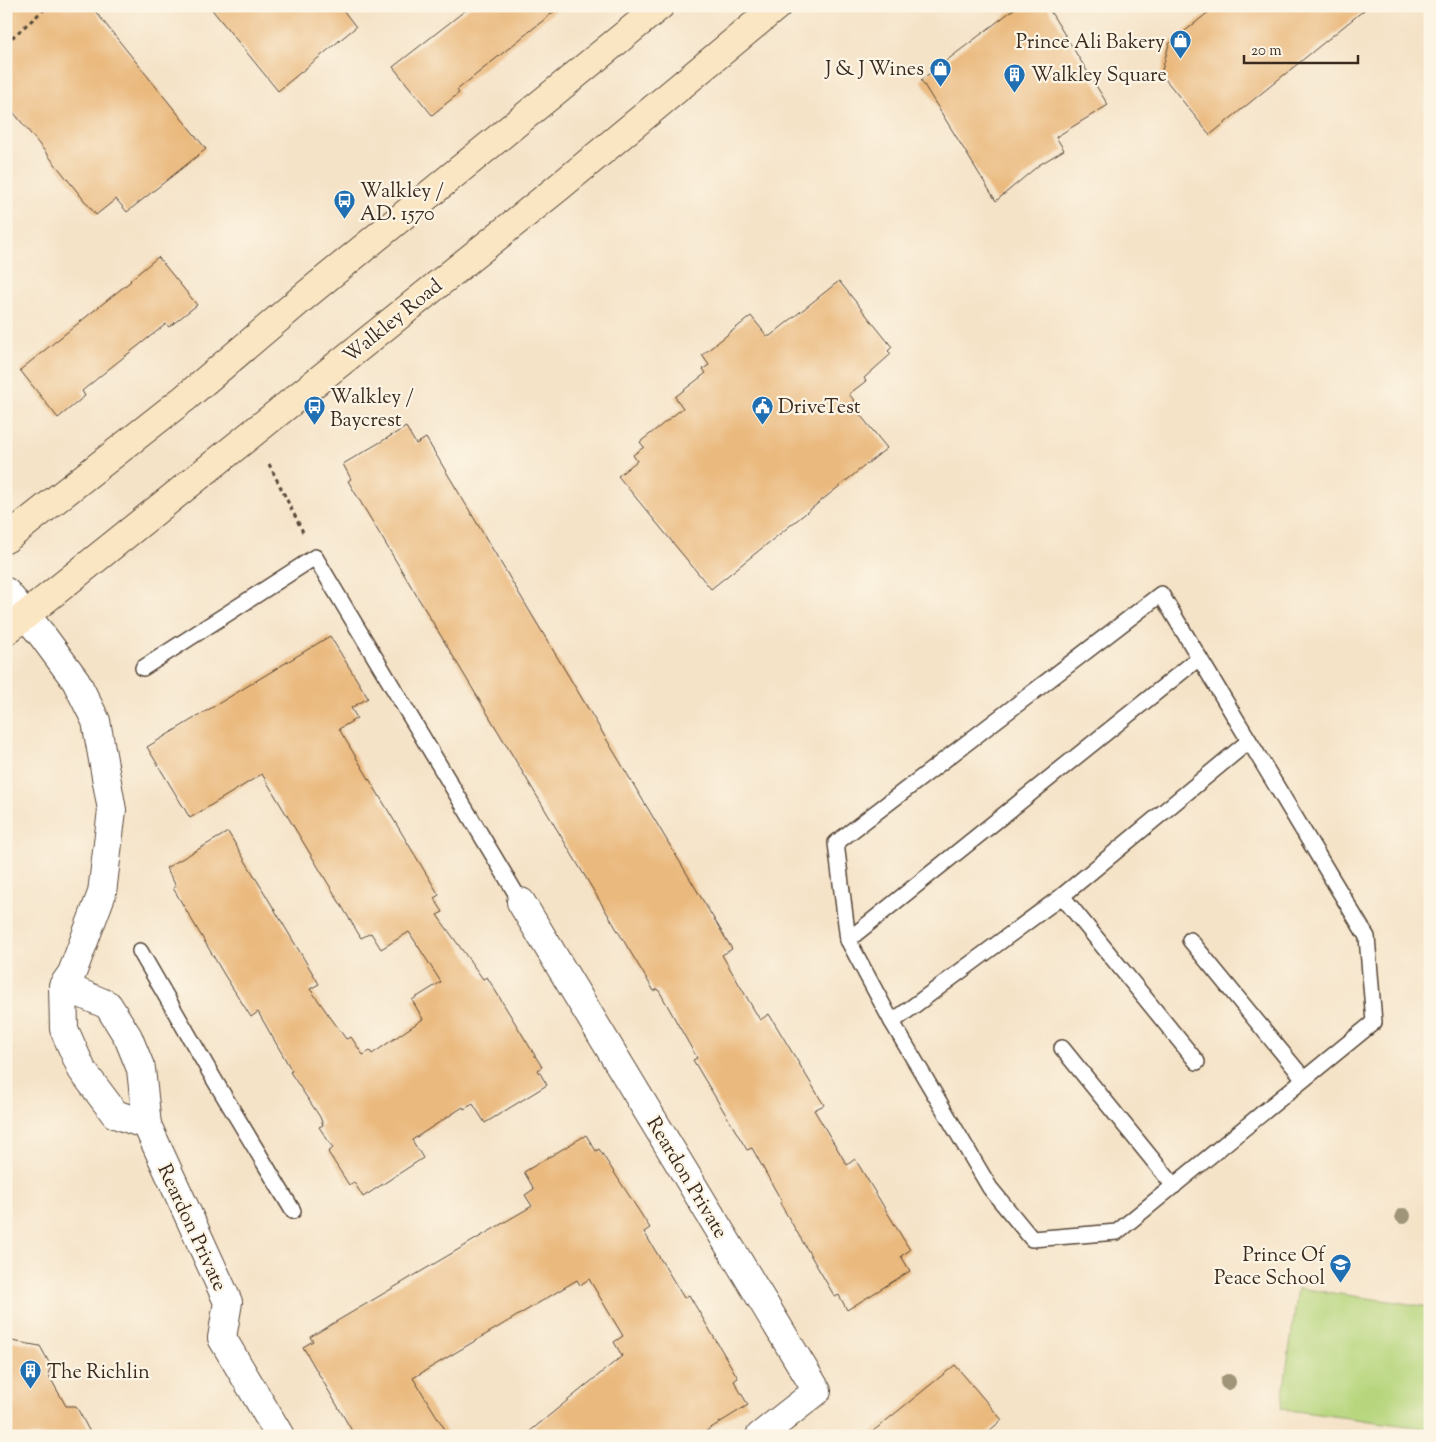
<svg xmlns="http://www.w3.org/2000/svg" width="1436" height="1442" viewBox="0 0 1436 1442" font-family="'Sorts Mill Goudy',serif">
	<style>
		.green { fill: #b6d57c; stroke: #78804d }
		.building { fill: #eab97e }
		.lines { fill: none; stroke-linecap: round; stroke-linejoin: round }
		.service-casing { stroke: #574638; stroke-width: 18 }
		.minor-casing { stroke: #574638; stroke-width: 30 }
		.secondary-casing { stroke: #574638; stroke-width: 30 }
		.path { stroke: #574638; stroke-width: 3; stroke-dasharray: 4 4; stroke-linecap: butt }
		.service { stroke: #fff; stroke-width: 15 }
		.minor { stroke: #fff; stroke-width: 28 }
		.secondary { stroke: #fbe6c3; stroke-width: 28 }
		.tree { fill: #a09578 }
		.labels { text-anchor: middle; stroke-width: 4.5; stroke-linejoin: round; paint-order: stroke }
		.poi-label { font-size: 20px; fill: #3b2a1e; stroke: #fcf5e5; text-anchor: start }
		.street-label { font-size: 20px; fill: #3b2a1e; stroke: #fcf5e5 }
	</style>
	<rect width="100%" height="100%" fill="#fcf5e5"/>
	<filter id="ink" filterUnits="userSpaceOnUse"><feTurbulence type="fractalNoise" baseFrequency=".02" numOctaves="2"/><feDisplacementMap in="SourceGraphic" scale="10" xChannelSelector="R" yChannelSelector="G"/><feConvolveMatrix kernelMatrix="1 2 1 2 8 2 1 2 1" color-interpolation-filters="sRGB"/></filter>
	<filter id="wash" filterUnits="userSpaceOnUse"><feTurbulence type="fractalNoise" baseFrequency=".0096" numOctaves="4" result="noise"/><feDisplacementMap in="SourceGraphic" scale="20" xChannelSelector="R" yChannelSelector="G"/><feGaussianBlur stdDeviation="1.12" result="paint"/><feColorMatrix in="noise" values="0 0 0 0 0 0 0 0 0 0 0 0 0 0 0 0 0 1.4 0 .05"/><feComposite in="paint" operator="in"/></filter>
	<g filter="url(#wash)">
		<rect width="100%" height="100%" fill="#f5e3c8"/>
		<!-- green -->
		<path class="green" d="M1298 1288 1430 1307V1429L1281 1409Z"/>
		<g id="blocks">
			<!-- building -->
			<g class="building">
				<path d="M6 6H91L206 149 127 212 116 199 96 215 6 103Z"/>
				<path d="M209 6H340L356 27 278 91Z"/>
				<path d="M471 6H561L457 90 459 93 432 115 393 67Z"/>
				<path d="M1018 6H1047L1108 105 1056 137 1064 150 1039 165 996 201 921 80Z"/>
				<path d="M1216 6H1369L1210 135 1161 74 1169 44Z"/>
				<path d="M158 257 197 305 169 327 166 324 110 368 82 391 85 396 58 418 20 370 131 281 130 280Z"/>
				<path d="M839 281 892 347 888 351 891 354 864 378 866 381 849 394 860 408 857 411 887 448 711 589 618 476 637 461 633 455 644 447 640 442 683 408 675 397 706 373 703 369 709 365 702 355 751 316 767 336H770Z"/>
				<path d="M406 427 416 444 426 438 732 949 722 955 760 1020 769 1014 824 1105 814 1110 847 1165 855 1159 910 1250 901 1256 910 1271 847 1310 839 1295 835 1297 780 1203 782 1202 752 1148 747 1150 693 1060 697 1058 658 989 654 991 628 948 348 481 351 479 343 464Z"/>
				<path d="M330 636 368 698 351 708 357 718 339 729 439 895 434 898 443 912 437 915 483 979 487 977 542 1067 538 1070 547 1085 485 1123 473 1104 464 1109 463 1107 412 1140 423 1158 363 1197 354 1182 349 1185 328 1152 333 1148 319 1127 323 1125 320 1117 290 1072 292 1071 258 1012 251 1017 225 976 173 888 176 886 166 868 228 832 319 984 310 989 346 1039 351 1037 363 1055 370 1051 372 1054 423 1019 412 1000 441 982 409 932 381 949 371 933 361 938 262 774 190 818 147 747Z"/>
				<path d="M586 1135 596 1151 599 1149 650 1228 644 1232 684 1298 689 1295 725 1356 738 1378 734 1381 748 1405 698 1436H524L622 1356 614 1342 623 1336 589 1279 580 1285 577 1280 413 1378 449 1436H355L303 1347 313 1341 310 1337 532 1206 525 1195 534 1189 524 1172Z"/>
				<path d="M6 1340 40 1346 51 1366 48 1374 66 1406H76L92 1436H6Z"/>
				<path d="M955 1365 1002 1420 983 1436H867Z"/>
			</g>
		</g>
	</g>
	<g filter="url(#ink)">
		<use href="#blocks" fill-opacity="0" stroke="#574638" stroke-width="1"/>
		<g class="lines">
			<defs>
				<g id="service">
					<path d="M1161 594 1367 937 1374 1022 1117 1232 1032 1239 990 1188 892 1022 848 940 836 843Z"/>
					<path d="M143 668 315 557 521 902"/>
					<path d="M1062 896 1197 1062"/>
					<path d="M848 940 1199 658"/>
					<path d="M1190 940 1304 1079"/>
					<path d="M140 951 215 1081 293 1211"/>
					<path d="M892 1022 1062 896 1249 741"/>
					<path d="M1062 1048 1174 1186"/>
				</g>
				<g id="minor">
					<path d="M6 592 42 635 76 681 96 721 112 810 102 893 72 973 63 986 64 1029 82 1070 115 1114 147 1125 141 1069 128 1037 108 1005 63 986"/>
					<path d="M521 902 817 1391 760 1436"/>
					<path d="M147 1125 228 1302 222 1338 280 1436"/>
				</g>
				<g id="secondary">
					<path d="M6 539 185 398 306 295 660 6"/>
					<path d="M6 631 559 187 777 6"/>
				</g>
			</defs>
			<!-- service casing -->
			<use href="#service" class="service-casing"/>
			<!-- minor casing -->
			<use href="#minor" class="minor-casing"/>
			<!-- secondary casing -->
			<use href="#secondary" class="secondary-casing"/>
			<!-- path -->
			<g class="path">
				<path d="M6 43 48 6"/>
				<path d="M269 464 303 532"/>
			</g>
			<!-- service -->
			<use href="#service" class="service"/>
			<!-- minor -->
			<use href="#minor" class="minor"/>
			<!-- secondary -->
			<use href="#secondary" class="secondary"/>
		</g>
		<!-- trees -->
		<g class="tree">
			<circle cx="1403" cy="1216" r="8"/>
			<circle cx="1228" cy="1382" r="8"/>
		</g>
	</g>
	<!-- icons -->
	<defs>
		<symbol id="shop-pin" viewBox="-11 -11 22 30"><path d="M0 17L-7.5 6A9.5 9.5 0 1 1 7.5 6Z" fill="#1f6fb2" stroke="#fcf5e5"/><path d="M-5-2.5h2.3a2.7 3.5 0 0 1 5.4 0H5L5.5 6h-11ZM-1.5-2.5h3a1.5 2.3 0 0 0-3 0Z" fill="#fff"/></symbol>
		<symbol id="building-pin" viewBox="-11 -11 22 30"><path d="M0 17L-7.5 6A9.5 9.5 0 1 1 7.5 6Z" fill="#1f6fb2" stroke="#fcf5e5"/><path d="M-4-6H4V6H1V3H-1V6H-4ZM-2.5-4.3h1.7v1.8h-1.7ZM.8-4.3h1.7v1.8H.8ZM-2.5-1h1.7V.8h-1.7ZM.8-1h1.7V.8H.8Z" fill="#fff"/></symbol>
		<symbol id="bus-pin" viewBox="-11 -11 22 30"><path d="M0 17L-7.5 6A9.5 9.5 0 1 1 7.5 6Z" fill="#1f6fb2" stroke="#fcf5e5"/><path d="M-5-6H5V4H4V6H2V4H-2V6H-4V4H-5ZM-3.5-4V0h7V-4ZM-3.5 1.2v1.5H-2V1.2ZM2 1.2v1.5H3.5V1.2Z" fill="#fff"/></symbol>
		<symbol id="civic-pin" viewBox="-11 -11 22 30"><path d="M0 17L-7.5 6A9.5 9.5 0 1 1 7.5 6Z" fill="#1f6fb2" stroke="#fcf5e5"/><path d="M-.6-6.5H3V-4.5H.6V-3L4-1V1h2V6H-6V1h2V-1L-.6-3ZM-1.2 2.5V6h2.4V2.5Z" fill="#fff"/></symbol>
		<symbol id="school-pin" viewBox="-11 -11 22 30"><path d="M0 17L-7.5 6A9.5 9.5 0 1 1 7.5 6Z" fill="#1f6fb2" stroke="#fcf5e5"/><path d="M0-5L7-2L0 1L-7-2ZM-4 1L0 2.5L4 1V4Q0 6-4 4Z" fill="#fff"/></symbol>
	</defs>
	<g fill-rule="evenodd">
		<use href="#shop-pin" x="1168" y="28" width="25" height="34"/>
		<use href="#shop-pin" x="928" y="56" width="25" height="34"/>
		<use href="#building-pin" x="1002" y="62" width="25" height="34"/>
		<use href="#bus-pin" x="332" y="188" width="25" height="34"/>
		<use href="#civic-pin" x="750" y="394" width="25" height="34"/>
		<use href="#bus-pin" x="302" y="394" width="25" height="34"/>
		<use href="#school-pin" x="1328" y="1252" width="25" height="34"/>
		<use href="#building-pin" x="18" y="1358" width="25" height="34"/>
	</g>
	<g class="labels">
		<!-- poi labels -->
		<g class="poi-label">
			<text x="1165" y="48" text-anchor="end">Prince Ali Bakery</text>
			<text x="924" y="75" text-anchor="end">J &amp; J Wines</text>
			<text x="1031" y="81">Walkley Square</text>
			<text x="360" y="197">Walkley /<tspan x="360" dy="23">AD. 1570</tspan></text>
			<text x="330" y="403">Walkley /<tspan x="330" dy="23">Baycrest</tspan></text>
			<text x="778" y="413">DriveTest</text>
			<text x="1325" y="1261" text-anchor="end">Prince Of<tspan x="1325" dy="23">Peace School</tspan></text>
			<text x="47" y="1378">The Richlin</text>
		</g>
		<!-- street labels -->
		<g class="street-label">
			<text transform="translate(392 320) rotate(-39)" y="7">Walkley Road</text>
			<text transform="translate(688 1177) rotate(59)" y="7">Reardon Private</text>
			<text transform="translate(193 1227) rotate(65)" y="7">Reardon Private</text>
		</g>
	</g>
	<!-- margin -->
	<rect width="1436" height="1442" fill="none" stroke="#fcf5e5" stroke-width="25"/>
	<!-- scale -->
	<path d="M1244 55v8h114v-8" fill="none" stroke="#3b2a1e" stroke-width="2.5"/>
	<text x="1251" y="55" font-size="15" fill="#3b2a1e" stroke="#fcf5e5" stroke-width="4" paint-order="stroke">20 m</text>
</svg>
